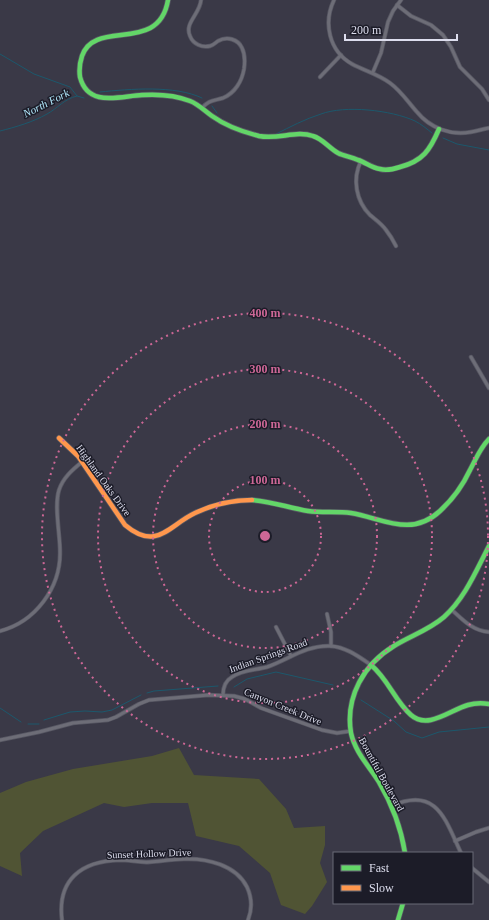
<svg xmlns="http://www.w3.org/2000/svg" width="489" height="920" viewBox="0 0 489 920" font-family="Georgia,serif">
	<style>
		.green { fill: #505434 }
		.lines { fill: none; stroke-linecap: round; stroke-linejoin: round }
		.stream { stroke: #1c586c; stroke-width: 1 }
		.street-casing { stroke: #575763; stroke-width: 4.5 }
		.fast-casing { stroke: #575763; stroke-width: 6 }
		.slow-casing { stroke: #575763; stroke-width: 6 }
		.street { stroke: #6d6d77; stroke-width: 3 }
		.fast { stroke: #63d668; stroke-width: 4.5 }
		.slow { stroke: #ff974d; stroke-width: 4.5 }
		.ring { fill: none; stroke: #cd6796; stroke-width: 2; stroke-dasharray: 2 4 }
		.labels { text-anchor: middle; stroke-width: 3; stroke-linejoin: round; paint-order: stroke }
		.street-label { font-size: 10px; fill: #dddeee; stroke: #1c1c28 }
		.water-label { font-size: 11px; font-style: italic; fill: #b1e7fb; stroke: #1c1c28 }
		.centre { fill: #cd6796; stroke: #1c1c28; stroke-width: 2 }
		.ring-label { font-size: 12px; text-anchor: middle; font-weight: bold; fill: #cd6796; stroke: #1c1c28; stroke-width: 3; stroke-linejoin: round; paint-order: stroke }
	</style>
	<rect width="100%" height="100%" fill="#3a3947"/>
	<!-- green -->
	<path class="green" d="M179 748 194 775 259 779 286 809 294 828 325 826V845L320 863 327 882 312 906 305 914 281 905 270 873 239 846 196 836 188 803H152L124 807 104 803 43 831 20 853 22 876 0 866V793L26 782 73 769 152 756Z"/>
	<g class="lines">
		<!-- stream -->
		<g class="stream">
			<path d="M0 54 34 74 70 87 77 96 84 98"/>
			<path d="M100 92C130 89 175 85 202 98"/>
			<path d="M212 106 217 113"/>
			<path d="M0 131C16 127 33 122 47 114 58 108 64 99 77 96"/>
			<path d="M276 134C290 127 305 119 321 114 345 105 391 110 415 121 421 124 427 129 432 133"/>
			<path d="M443 138 457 144 489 150"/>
			<path d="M234 687 247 679 276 672 333 685"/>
			<path d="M147 693 154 691 218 686"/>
			<path d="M361 700 394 721 406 732 422 738 439 732 489 727"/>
			<path d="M0 708 21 722"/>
			<path d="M44 720 70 712 85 711 102 712 112 710 141 695"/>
			<path d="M28 724H39"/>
		</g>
		<defs>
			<g id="street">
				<path d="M201 0C200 14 184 23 190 36 193 44 202 48 210 46 214 45 215 43 218 41 227 36 238 39 242 48 245 54 245 62 244 69 242 81 235 93 223 98 213 101 209 100 202 108"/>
				<path d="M334 0C323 23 329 51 352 64 365 71 378 74 390 83 401 91 408 102 417 112 430 128 451 136 471 132 477 131 483 129 489 128"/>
				<path d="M397 5 411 16 431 25 443 35 451 47 460 67 482 89 489 100"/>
				<path d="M373 72 381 53 388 22 393 11 401 0"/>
				<path d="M320 77 341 55"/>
				<path d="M361 161C352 179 356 201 370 215 376 220 382 224 386 230 390 235 393 240 396 246"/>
				<path d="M471 357 489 388"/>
				<path d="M452 610C463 620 473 631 489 632"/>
				<path d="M327 614 331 632V646"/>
				<path d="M276 627 291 656"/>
				<path d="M0 631C35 622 61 588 60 551 60 534 54 506 59 490 63 478 72 470 82 462"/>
				<path d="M223 695C223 687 225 681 232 677 241 670 256 670 267 667 288 660 306 645 330 646 346 647 358 656 371 665"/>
				<path d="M0 740 39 732 73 723 108 720 116 717 139 704 149 700 209 695 234 696 245 699 261 708 322 730 337 733 351 731"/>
				<path d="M391 806C437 786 445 819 461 853"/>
				<path d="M455 841 476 832 489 828"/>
				<path d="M472 868 489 882"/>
				<path d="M62 920C57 880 81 861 120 860 130 860 140 863 150 862 162 861 173 859 184 859 207 858 236 865 247 887 252 898 252 910 248 920"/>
			</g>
			<g id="fast">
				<path d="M168 0C159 55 95 18 82 56 80 62 79 70 80 77 88 108 120 96 142 95 158 94 175 95 190 101 198 104 205 111 212 116 226 126 243 132 259 136 278 140 296 130 313 136 323 139 329 148 338 153 344 156 351 157 358 160 365 162 372 168 380 169 387 171 394 169 400 167 423 161 430 150 439 129"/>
				<path d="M252 500C271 501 289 508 308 511 322 513 337 511 351 513 382 518 411 538 440 511 452 500 463 485 470 470 476 459 480 448 489 439"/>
				<path d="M371 665C388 679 395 701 411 715 428 730 450 710 468 705 475 703 482 703 489 704"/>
				<path d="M405 853C401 828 392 804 379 782 369 766 355 752 351 733 345 697 364 664 394 646 410 636 429 630 444 617 465 598 476 571 489 546"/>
				<path d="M398 920 403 903"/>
			</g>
			<path id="slow" d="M59 438 78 456 125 525C157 552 169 525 195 513 212 505 233 500 252 500"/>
		</defs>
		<!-- street casing -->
		<use href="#street" class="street-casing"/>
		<!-- fast casing -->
		<use href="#fast" class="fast-casing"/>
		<!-- slow casing -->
		<use href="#slow" class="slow-casing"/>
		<!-- street -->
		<use href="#street" class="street"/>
		<!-- fast -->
		<use href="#fast" class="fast"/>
		<!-- slow -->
		<use href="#slow" class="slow"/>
	</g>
	<!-- distance rings -->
	<g class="ring">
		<circle cx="265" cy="536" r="56"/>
		<circle cx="265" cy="536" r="112"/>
		<circle cx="265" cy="536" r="167"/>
		<circle cx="265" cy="536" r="223"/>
	</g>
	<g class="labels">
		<!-- street labels -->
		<g class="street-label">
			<text transform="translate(104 480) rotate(54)" y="4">Highland Oaks Drive</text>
			<text transform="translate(268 655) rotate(-20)" y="4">Indian Springs Road</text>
			<text transform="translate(283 706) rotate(22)" y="4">Canyon Creek Drive</text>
			<text transform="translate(382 774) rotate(61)" y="4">Bountiful Boulevard</text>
			<text transform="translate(149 853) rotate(-2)" y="4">Sunset Hollow Drive</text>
		</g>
		<!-- water labels -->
		<g class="water-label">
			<text transform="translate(46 103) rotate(-27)" y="4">North Fork</text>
		</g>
	</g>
	<circle cx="265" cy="536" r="6" class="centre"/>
	<g class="ring-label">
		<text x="265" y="317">400 m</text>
		<text x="265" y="373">300 m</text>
		<text x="265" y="428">200 m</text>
		<text x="265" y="484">100 m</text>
	</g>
	<!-- legend -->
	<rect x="333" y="852" width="140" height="52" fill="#1c1c28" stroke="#696a77"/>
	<rect x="341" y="865" width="20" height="6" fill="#63d668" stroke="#696a77"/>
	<text x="369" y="872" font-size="12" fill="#dddeee">Fast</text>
	<rect x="341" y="885" width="20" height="6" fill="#ff974d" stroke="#696a77"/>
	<text x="369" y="892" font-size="12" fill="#dddeee">Slow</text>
	<!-- scale -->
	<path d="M345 34v6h112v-6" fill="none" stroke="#dddeee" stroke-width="2"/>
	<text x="351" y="34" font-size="12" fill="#dddeee" stroke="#1c1c28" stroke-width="3" paint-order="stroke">200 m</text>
</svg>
